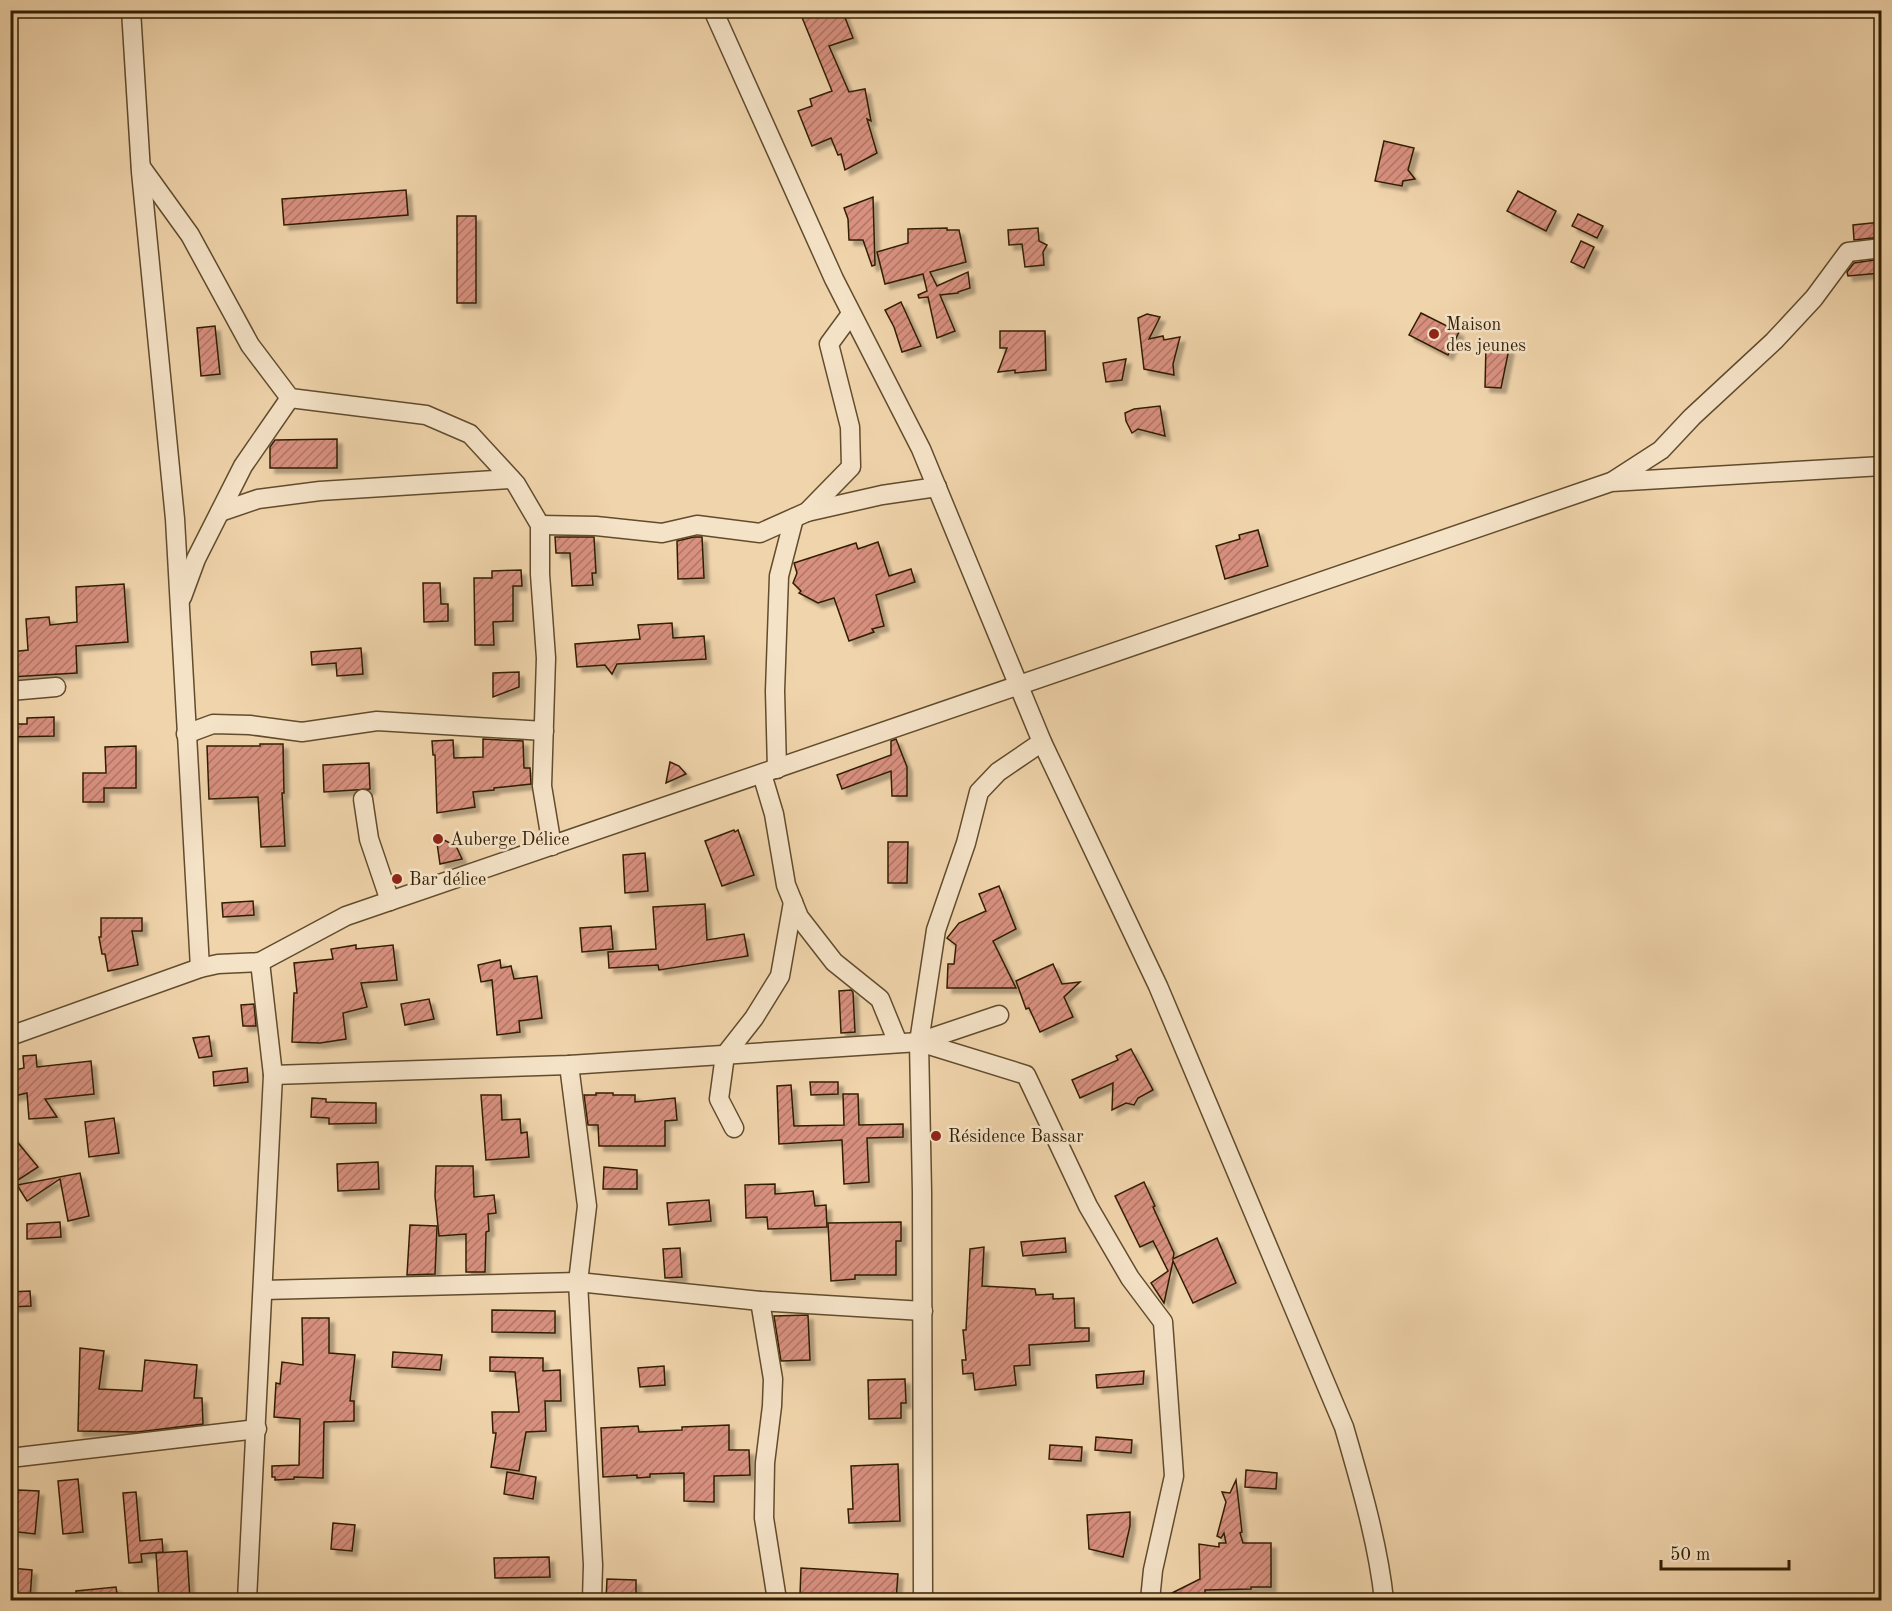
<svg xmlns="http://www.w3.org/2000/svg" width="1892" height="1611" viewBox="0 0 1892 1611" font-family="'Old Standard TT',serif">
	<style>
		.building { fill: url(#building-hatch); stroke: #311e03; stroke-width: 1.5; filter: url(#shadow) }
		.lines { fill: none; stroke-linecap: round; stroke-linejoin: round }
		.minor-casing { stroke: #614c2d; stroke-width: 21 }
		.minor { stroke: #f5e3c8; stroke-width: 18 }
		.poi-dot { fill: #8f2418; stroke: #f5e3c8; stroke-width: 2 }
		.labels { text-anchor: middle; stroke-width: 5; stroke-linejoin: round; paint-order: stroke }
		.poi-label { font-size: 18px; fill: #311e03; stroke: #f5e3c8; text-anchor: start }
	</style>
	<defs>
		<pattern id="building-hatch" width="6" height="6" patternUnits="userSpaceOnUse" patternTransform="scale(1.5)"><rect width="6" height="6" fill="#d8907f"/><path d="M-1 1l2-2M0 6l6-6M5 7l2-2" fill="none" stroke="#b07566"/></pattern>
		<filter id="shadow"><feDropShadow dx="5" dy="5" stdDeviation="1.5" flood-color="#0004"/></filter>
	</defs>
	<rect width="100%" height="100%" fill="#f0d4ab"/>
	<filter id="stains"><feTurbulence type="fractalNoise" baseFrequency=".00333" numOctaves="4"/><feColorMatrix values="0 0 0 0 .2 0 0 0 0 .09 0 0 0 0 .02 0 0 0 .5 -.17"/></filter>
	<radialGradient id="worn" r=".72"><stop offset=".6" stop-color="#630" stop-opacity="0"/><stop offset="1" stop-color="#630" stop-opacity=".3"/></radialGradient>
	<!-- building -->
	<g class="building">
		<path d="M799 10H842L853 38 829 46 849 92 865 89 871 121 867 119 877 153 845 170 841 154 838 155 831 138 812 146 798 111 812 106 810 99 832 91Z"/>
		<path d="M1384 141 1414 148 1408 170 1415 179 1403 181 1402 186 1375 181Z"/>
		<path d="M406 190 408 215 284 225 282 199Z"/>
		<path d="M1518 191 1556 211 1546 231 1507 211Z"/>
		<path d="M873 197 875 265 872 266 863 240H849L848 219 844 208Z"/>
		<path d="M1578 214 1603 226 1597 238 1572 226Z"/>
		<rect x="457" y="216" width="19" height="87"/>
		<path d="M1881 222V237L1854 240 1853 225Z"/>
		<path d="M947 228V230H959L966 262 930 272 937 286 968 272 970 288 958 292V293L940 295 955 331 937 338 928 297 919 298 918 295 927 291 923 274 885 284 877 252 908 243V229Z"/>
		<path d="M1038 228 1039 241 1047 245 1043 252 1044 265 1025 267 1022 244 1009 245 1008 230Z"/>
		<path d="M1581 241 1594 247 1584 268 1571 262Z"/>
		<path d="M1881 259V273L1848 276 1847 272 1854 263Z"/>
		<path d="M901 302 921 346 902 352 894 327 885 310Z"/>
		<path d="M1421 313 1459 332 1448 355 1409 335Z"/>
		<path d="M1147 314 1160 317 1149 339 1163 336 1164 340 1180 337 1173 364 1174 375 1144 369 1138 318Z"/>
		<path d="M215 326 220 374 201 376 197 328Z"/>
		<path d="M1000 331H1045L1046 370 1015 373V370L998 372 1007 348H1000Z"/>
		<path d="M1486 345 1509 349 1501 388 1485 387Z"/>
		<path d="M1126 359 1122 380 1106 382 1103 363Z"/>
		<path d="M1160 406 1165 436 1138 429 1132 433 1126 421 1125 413 1134 409Z"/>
		<path d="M337 439V468H270V447L275 440Z"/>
		<path d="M1258 530 1268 566 1225 579 1216 546 1240 539 1239 535Z"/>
		<path d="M555 537H594L596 573H592L593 585 572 586 570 553H556Z"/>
		<path d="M694 537H702L704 578 678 579 677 541Z"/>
		<path d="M878 542 889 576 911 569 915 582 876 595 884 626 872 629 874 632 849 641 834 598 818 603 799 593 801 591 793 583 797 573 794 563 856 543 858 549Z"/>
		<path d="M521 570 522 586H513V621L493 622 494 645H475L474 578H492V571Z"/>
		<path d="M423 583H440L441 604H448V621L424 622Z"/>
		<path d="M124 584 128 642 76 646 77 673 10 677V652L28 650 26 619 49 617 50 625 77 622 76 587Z"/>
		<path d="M672 623 673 638 704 636 706 659 617 664 612 674 605 665 577 667 575 644 640 639 638 625Z"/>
		<path d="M361 648 363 674 337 676 336 663 312 665 311 652Z"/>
		<path d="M519 672V687L493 697V673Z"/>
		<path d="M54 717V736L10 737V724H27V718Z"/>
		<path d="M483 739 523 741 524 768H530L531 784 494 788V790L473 792 475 807 437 813 435 755H433L432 741 453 740 454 758 483 757Z"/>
		<path d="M896 739 907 767V796H892L891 771 842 789 837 775 891 755V741Z"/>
		<path d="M260 744H283L284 793H282L285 846 261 847 258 797 209 799 207 746H260Z"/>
		<path d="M136 746V788H104V802H83V773H106L105 747Z"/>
		<path d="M670 762 679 766 686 774 666 783Z"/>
		<path d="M369 763 370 789 324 792 323 765Z"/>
		<path d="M734 830 735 832 738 830 754 875 722 886 705 841Z"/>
		<path d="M436 836 456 846 462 859 440 864Z"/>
		<path d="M888 842H908L907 883H888Z"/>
		<path d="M645 853 648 891 625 893 623 855Z"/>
		<path d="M999 886 1016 929 993 941 1016 988H947L948 964H954L956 945 947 938 959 923 986 911 979 894Z"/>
		<path d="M253 901 254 915 223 917 222 903Z"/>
		<path d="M705 904 707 940 744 934 748 956 659 970 658 965 609 968 608 952 656 949 653 907Z"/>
		<path d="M101 918H142V931H132L138 965 108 971 105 954H102L99 937H101Z"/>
		<path d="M611 926 613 949 582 952 580 928Z"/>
		<path d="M356 945V949L393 945 397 980 361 983 367 1007 343 1013 346 1039 320 1043 292 1042 294 993H297L294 963 333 959 331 949Z"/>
		<path d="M500 960 501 968 511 966 514 979 537 976 542 1018 519 1021 520 1032 497 1035 492 980 481 982 478 965Z"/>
		<path d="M1053 964 1062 984 1080 982 1064 997 1073 1017 1040 1032 1029 1008 1026 1009 1016 981Z"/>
		<path d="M851 990 853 992 855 1032 841 1033 839 991Z"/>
		<path d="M429 999 434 1019 405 1025 401 1004Z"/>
		<path d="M254 1004 256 1026H243L241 1005Z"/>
		<path d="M209 1036 212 1056 199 1058 193 1038Z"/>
		<path d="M1131 1049 1153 1090 1138 1098 1134 1105 1126 1103 1112 1110 1113 1083 1080 1098 1072 1080 1118 1060 1116 1056Z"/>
		<path d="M36 1055 37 1067 91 1061 94 1094 45 1099 57 1117 29 1119 27 1093 10 1097V1071L24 1068 23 1056Z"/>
		<path d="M247 1068 248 1082 214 1086 213 1072Z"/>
		<path d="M810 1082H838V1094L811 1095Z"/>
		<path d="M791 1085 794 1126 844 1125 843 1094H858L859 1125 903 1124V1137L867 1138 869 1182 844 1184 842 1140 779 1144 777 1086Z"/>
		<path d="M596 1093H613V1095H635V1102L675 1098 677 1120 665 1121V1146H599L598 1125H588L584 1095H596Z"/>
		<path d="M481 1095H501L502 1120 520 1119 521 1133 527 1132 529 1157 486 1160Z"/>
		<path d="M312 1098 326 1099V1102L376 1103V1123L329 1124V1118L311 1117Z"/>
		<path d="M114 1118 119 1153 89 1157 85 1122Z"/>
		<path d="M10 1133 38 1167 15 1182 10 1175Z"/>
		<path d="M378 1162 379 1189 338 1191 337 1164Z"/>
		<path d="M436 1166H473L474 1197 494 1195 496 1213 488 1214 489 1231 486 1232 485 1272H466V1234L439 1236 435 1196Z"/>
		<path d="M604 1167 637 1170V1189H603Z"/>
		<path d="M80 1173 89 1216 68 1221 60 1179 27 1201 17 1185Z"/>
		<path d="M1144 1182 1155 1206 1153 1207 1174 1253 1173 1259 1217 1238 1236 1283 1193 1303 1173 1261 1164 1303 1151 1283 1168 1271 1153 1241 1140 1247 1115 1196Z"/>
		<path d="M775 1184V1194L813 1191 815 1206 826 1205 827 1227 768 1229 767 1217 746 1218 745 1185Z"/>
		<path d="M709 1200 711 1221 669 1225 667 1203Z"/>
		<path d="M60 1222 61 1237 27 1239V1224Z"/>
		<path d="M901 1222V1241H896V1275H855V1279L831 1281 828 1223Z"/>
		<path d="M410 1225 437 1226 435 1274 407 1275Z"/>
		<path d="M1065 1238 1066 1252 1023 1256 1021 1242Z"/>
		<path d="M984 1247 982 1286 1035 1289 1036 1295 1053 1294V1299L1074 1298 1075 1328H1089V1341L1029 1345 1030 1365 1014 1366 1016 1385 975 1390 973 1373 963 1374 962 1360H966L963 1330H966L970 1249Z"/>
		<path d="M680 1248 682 1277 665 1278 663 1249Z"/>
		<path d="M30 1291 31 1306 10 1307V1292Z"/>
		<path d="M492 1310 555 1311V1333L492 1332Z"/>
		<path d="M808 1315 810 1360 781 1361 774 1316Z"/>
		<path d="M302 1318H329V1353L355 1355 350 1401H354V1421L324 1422 323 1478 294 1477V1479L275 1480V1477H272V1466L299 1465 300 1419 274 1417 276 1383 280 1384 282 1362 303 1365Z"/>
		<path d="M80 1348 104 1351 99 1389 142 1391 145 1360 197 1365 194 1398H202L203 1424 137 1432 78 1431Z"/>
		<path d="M393 1352 442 1355 440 1370 392 1367Z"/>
		<path d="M490 1357 543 1358V1371L560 1370 561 1401H545L546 1431 526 1432 519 1471 491 1467 496 1433H493L492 1412H519L515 1372 490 1371Z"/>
		<path d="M664 1366 665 1385 640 1387 638 1368Z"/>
		<path d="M1144 1371 1143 1384 1097 1388 1096 1375Z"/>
		<path d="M905 1379 906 1403H901V1418L869 1419 868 1380Z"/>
		<path d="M729 1425V1450H749L750 1475 714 1476V1502L684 1501V1473L650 1474V1477L637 1478V1475L603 1477 601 1428 638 1426 639 1432 682 1430V1427Z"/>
		<path d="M1096 1437 1132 1440 1131 1453 1095 1450Z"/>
		<path d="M1050 1445 1082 1447 1081 1461 1049 1459Z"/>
		<path d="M898 1464 900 1521 849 1523 848 1509H853L851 1466Z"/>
		<path d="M1246 1470 1277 1473 1276 1489 1245 1487Z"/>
		<path d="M507 1472 536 1477 533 1499 504 1494Z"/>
		<path d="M78 1479 83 1532 63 1534 58 1481Z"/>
		<path d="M1236 1480 1242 1532 1240 1533 1243 1543H1271V1587H1251V1589L1205 1590V1595L1172 1593 1200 1579 1199 1544 1219 1547V1543H1226L1224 1533 1221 1538 1217 1536 1226 1502 1222 1492 1230 1493Z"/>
		<path d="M18 1490 39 1491 35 1534 10 1531V1510L16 1511Z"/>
		<path d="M136 1492 140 1541 162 1539 163 1552 141 1554 142 1562 129 1563 123 1493Z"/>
		<path d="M1130 1512V1526L1123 1557 1089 1549 1087 1515Z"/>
		<path d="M333 1523 355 1525 352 1551 331 1549Z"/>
		<path d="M187 1551 190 1600H159L156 1553Z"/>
		<path d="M549 1557 550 1577 495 1578 494 1558Z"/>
		<path d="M10 1568 32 1570 30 1600H10Z"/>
		<path d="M801 1568 898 1574 896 1600H864V1598L800 1595Z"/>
		<path d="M607 1579 636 1580V1600H606Z"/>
		<path d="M116 1587 118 1600H76V1591Z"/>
	</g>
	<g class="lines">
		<defs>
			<g id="minor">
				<path d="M131 10 141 172 175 519 200 968"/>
				<path d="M713 10 834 279 921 449 1042 742 1158 986 1344 1427C1360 1482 1378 1543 1384 1600"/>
				<path d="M141 167 190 235 250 345 290 398 243 466 196 559 182 597"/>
				<path d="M290 398 426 415 470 434 516 484 540 525V574L546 658 542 786 552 846"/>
				<path d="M1613 481 1661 450 1692 417 1774 341 1814 298 1848 252 1882 248"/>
				<path d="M220 512 258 499 320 491 511 479"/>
				<path d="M807 512 882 495 937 487"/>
				<path d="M540 525 596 526 662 533 697 525 760 533 807 512 851 467 850 427 829 344 851 314"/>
				<path d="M10 691 56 687"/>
				<path d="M186 734 213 724 250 725 302 732 377 721 544 731"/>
				<path d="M777 769 775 691 779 576 794 518"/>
				<path d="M762 774 774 814 786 885 799 917 834 962 880 999 898 1043"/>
				<path d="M363 799 369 839 390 901"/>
				<path d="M10 1036 200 968 218 964 260 962 346 916 1611 482 1882 466"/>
				<path d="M919 1042 1026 1075 1088 1206 1130 1278 1163 1322 1174 1476 1153 1570 1150 1600"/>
				<path d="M569 1065 587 1206 578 1282 593 1565 592 1600"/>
				<path d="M273 1075 569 1065 919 1042 999 1015"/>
				<path d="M734 1128 719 1099 725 1055 754 1018 780 976 793 902"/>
				<path d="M263 1290 578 1282 760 1301 923 1311"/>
				<path d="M760 1301 773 1379 772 1406 765 1463 764 1518 777 1600"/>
				<path d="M10 1458 257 1429"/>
				<path d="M247 1600 273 1075 260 962"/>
				<path d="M923 1600 922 1192 919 1042 936 930 966 843 979 792 998 772 1042 742"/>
			</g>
		</defs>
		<!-- minor casing -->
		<use href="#minor" class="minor-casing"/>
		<!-- minor -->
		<use href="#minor" class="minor"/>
	</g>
	<!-- markers -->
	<g class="poi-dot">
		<circle cx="1434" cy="334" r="6"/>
		<circle cx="438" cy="839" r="6"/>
		<circle cx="397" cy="879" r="6"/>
		<circle cx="936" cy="1136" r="6"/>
	</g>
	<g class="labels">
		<!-- poi labels -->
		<g class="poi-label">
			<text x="1446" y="330">Maison<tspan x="1446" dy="21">des jeunes</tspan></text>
			<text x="450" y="845">Auberge Délice</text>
			<text x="409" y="885">Bar délice</text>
			<text x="948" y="1142">Résidence Bassar</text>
		</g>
	</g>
	<!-- margin -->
	<rect width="1892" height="1611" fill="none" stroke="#f0d4ab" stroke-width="36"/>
	<rect x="12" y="12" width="1868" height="1587" fill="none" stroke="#311e03" stroke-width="3"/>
	<rect x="18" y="18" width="1856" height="1575" fill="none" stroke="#311e03" stroke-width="1.5"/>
	<!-- scale -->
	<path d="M1661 1560v9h128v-9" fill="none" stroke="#311e03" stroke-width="3"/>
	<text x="1670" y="1560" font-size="18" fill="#311e03" stroke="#f5e3c8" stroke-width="4.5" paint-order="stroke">50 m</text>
	<rect width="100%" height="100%" filter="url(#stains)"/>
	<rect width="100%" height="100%" fill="url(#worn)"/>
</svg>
